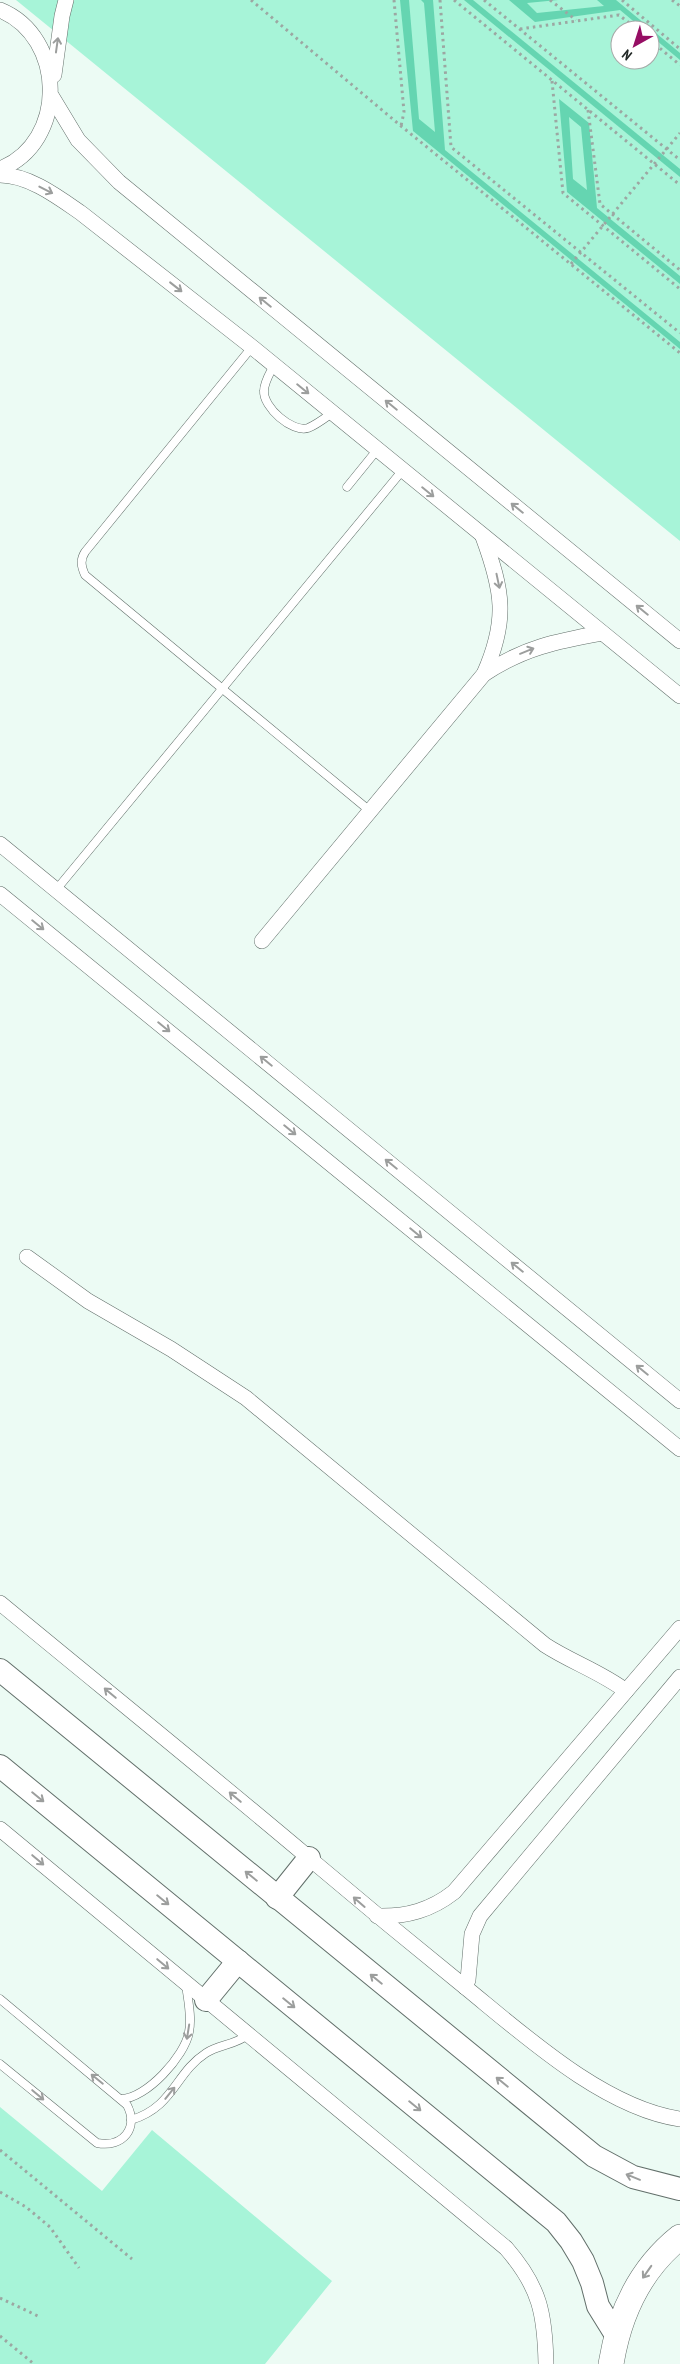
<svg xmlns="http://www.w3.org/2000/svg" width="680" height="2364" viewBox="0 0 680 2364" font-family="'PT Sans Narrow',sans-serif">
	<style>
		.green { fill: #a7f4d8; fill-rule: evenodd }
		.water { fill: #65d5b1; fill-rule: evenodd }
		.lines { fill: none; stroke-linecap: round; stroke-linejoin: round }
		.service-casing { stroke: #626f6a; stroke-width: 9 }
		.minor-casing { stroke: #626f6a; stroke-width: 16 }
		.secondary-casing { stroke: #626f6a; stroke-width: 24 }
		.primary-casing { stroke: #626f6a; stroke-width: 26 }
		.path { stroke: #9ca7a2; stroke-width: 3; stroke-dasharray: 2.5 4; stroke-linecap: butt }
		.service { stroke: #fff; stroke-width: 8 }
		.minor { stroke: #fff; stroke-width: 15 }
		.secondary { stroke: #fff; stroke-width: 22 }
		.primary { stroke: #fff; stroke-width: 25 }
		.oneway { stroke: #9c9e9d }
	</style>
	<rect width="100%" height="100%" fill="#ecfbf4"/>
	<!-- green -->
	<g class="green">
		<path d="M16 0H680V541ZM620 30H650V60H620Z"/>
		<path d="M0 2107 102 2191 152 2130 332 2281 265 2364H0Z"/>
	</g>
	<!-- water -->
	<g class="water">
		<path d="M400 0H409L419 119 435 132 424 3 421 0H433L445 150 680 342V349L413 131Z"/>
		<path d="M464 0H473L680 169V177Z"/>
		<path d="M509 0H558L527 3 537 13 604 6 597 0H616L680 53V60L650 35V30H644L620 10 535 22Z"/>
		<path d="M559 99 589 123 597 208 680 276V284L567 192ZM569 117 581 127 587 190 573 179Z"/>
	</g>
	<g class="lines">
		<defs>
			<g id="service">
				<path d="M252 347 85 552C80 560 81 566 85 575L370 811"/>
				<path d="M274 365C270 373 264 382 264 391 263 407 292 433 308 428 316 425 325 418 332 413"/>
				<path d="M347 487 377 450"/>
				<path d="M56 890 402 471"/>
				<path d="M0 1999 127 2105C139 2128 123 2148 97 2143L0 2064"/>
				<path d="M121 2099C146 2099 185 2056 189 2032 192 2017 188 2000 186 1985"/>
				<path d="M131 2120C174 2107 175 2073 206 2053 220 2044 236 2045 249 2034"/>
			</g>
			<g id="minor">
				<path d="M0 10C66 37 68 142 0 169"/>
				<path d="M54 75 62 16 66 0"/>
				<path d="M52 97 78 140 119 182 680 641"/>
				<path d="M0 175C29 175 58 197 81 213L252 347 680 696"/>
				<path d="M484 674C523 648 557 641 602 633"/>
				<path d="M0 844 680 1401"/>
				<path d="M0 894 680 1449"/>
				<path d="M262 941 484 674C508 620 503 591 483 537"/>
				<path d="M27 1257 88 1301 171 1349 246 1398 545 1645C571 1662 601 1672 626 1691"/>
				<path d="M0 1603C103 1688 207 1772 309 1858 361 1902 413 1945 465 1987 524 2035 604 2108 680 2119"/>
				<path d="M0 1829 506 2248C540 2287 545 2314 546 2364"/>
				<path d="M377 1916C407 1917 431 1910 454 1892L680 1628"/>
				<path d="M465 1987 468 1980 472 1934 480 1916 680 1677"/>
			</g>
			<g id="secondary">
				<path d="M0 1670 594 2156 633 2177 680 2189"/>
				<path d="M0 1766 556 2222 571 2241 583 2261 592 2283 598 2306 616 2335"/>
				<path d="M277 1898 309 1858"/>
				<path d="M206 2000 238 1961"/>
			</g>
			<path id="primary" d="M611 2364C619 2315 640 2269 680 2237"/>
		</defs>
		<!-- service casing -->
		<use href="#service" class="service-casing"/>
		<!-- minor casing -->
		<use href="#minor" class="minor-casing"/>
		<!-- secondary casing -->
		<use href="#secondary" class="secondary-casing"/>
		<!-- primary casing -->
		<use href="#primary" class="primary-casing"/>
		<!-- path -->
		<g class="path">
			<path d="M251 0 401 126 680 353"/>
			<path d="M394 0 404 112 401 126"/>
			<path d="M440 0 451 147 680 333"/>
			<path d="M454 0 680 185"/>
			<path d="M484 0 680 160"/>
			<path d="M550 0 576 20"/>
			<path d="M622 0 680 49"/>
			<path d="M672 0 680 6"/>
			<path d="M520 29 619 15 638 30"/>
			<path d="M650 40 680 65"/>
			<path d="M552 81 563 193 680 289"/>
			<path d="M588 110 600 204 680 270"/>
			<path d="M571 264 680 133"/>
			<path d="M0 2150 132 2259"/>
			<path d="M0 2192 26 2207 50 2227 79 2268"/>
			<path d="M0 2298 40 2317"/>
			<path d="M0 2336 34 2364"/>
		</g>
		<!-- service -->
		<use href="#service" class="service"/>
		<!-- minor -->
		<use href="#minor" class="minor"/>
		<!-- secondary -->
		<use href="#secondary" class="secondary"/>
		<!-- primary -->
		<use href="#primary" class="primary"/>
	</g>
	<!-- one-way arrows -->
	<defs><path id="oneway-shaft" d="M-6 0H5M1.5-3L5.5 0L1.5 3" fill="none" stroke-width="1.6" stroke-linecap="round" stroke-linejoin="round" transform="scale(1.25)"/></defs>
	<g class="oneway">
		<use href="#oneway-shaft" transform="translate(57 45) rotate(-82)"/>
		<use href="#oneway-shaft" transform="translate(46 190) rotate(27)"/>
		<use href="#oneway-shaft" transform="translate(176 287) rotate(38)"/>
		<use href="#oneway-shaft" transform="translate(265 302) rotate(-141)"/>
		<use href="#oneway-shaft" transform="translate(303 389) rotate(39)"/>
		<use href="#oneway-shaft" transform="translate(391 405) rotate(-141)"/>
		<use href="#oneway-shaft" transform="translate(428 492) rotate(39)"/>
		<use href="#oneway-shaft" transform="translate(517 508) rotate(-141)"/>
		<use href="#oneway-shaft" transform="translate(498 581) rotate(78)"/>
		<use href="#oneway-shaft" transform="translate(642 610) rotate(-141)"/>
		<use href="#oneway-shaft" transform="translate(527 651) rotate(-22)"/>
		<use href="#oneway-shaft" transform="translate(38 925) rotate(39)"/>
		<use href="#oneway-shaft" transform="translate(164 1027) rotate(39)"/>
		<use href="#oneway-shaft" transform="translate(266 1061) rotate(-141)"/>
		<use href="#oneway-shaft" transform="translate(290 1130) rotate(39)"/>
		<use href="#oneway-shaft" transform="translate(391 1164) rotate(-141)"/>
		<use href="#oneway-shaft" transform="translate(416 1233) rotate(39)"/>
		<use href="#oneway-shaft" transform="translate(517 1267) rotate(-141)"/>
		<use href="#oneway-shaft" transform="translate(642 1370) rotate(-141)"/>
		<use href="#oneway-shaft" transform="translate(110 1693) rotate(-140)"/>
		<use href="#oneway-shaft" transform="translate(38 1797) rotate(39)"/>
		<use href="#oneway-shaft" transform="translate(235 1797) rotate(-140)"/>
		<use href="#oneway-shaft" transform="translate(38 1860) rotate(40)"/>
		<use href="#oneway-shaft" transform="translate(251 1876) rotate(-141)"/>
		<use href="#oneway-shaft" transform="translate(163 1900) rotate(39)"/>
		<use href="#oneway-shaft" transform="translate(359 1902) rotate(-139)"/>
		<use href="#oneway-shaft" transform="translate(163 1964) rotate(40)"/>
		<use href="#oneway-shaft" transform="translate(376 1979) rotate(-141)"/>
		<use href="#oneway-shaft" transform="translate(289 2003) rotate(39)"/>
		<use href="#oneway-shaft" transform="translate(188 2032) rotate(99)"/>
		<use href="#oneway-shaft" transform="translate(97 2079) rotate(-141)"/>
		<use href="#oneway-shaft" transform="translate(502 2082) rotate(-141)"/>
		<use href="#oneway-shaft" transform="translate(170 2093) rotate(-51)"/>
		<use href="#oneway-shaft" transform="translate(38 2095) rotate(40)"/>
		<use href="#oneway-shaft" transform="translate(415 2106) rotate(39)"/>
		<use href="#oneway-shaft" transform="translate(633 2177) rotate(-158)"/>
		<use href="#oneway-shaft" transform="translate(647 2272) rotate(125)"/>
	</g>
	<!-- north arrow -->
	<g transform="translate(635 45) rotate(219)"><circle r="24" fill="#ffffff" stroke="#a7a9a8"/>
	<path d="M0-4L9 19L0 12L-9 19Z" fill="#960e64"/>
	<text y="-8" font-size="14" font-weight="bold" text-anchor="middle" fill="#222826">N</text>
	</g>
</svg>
